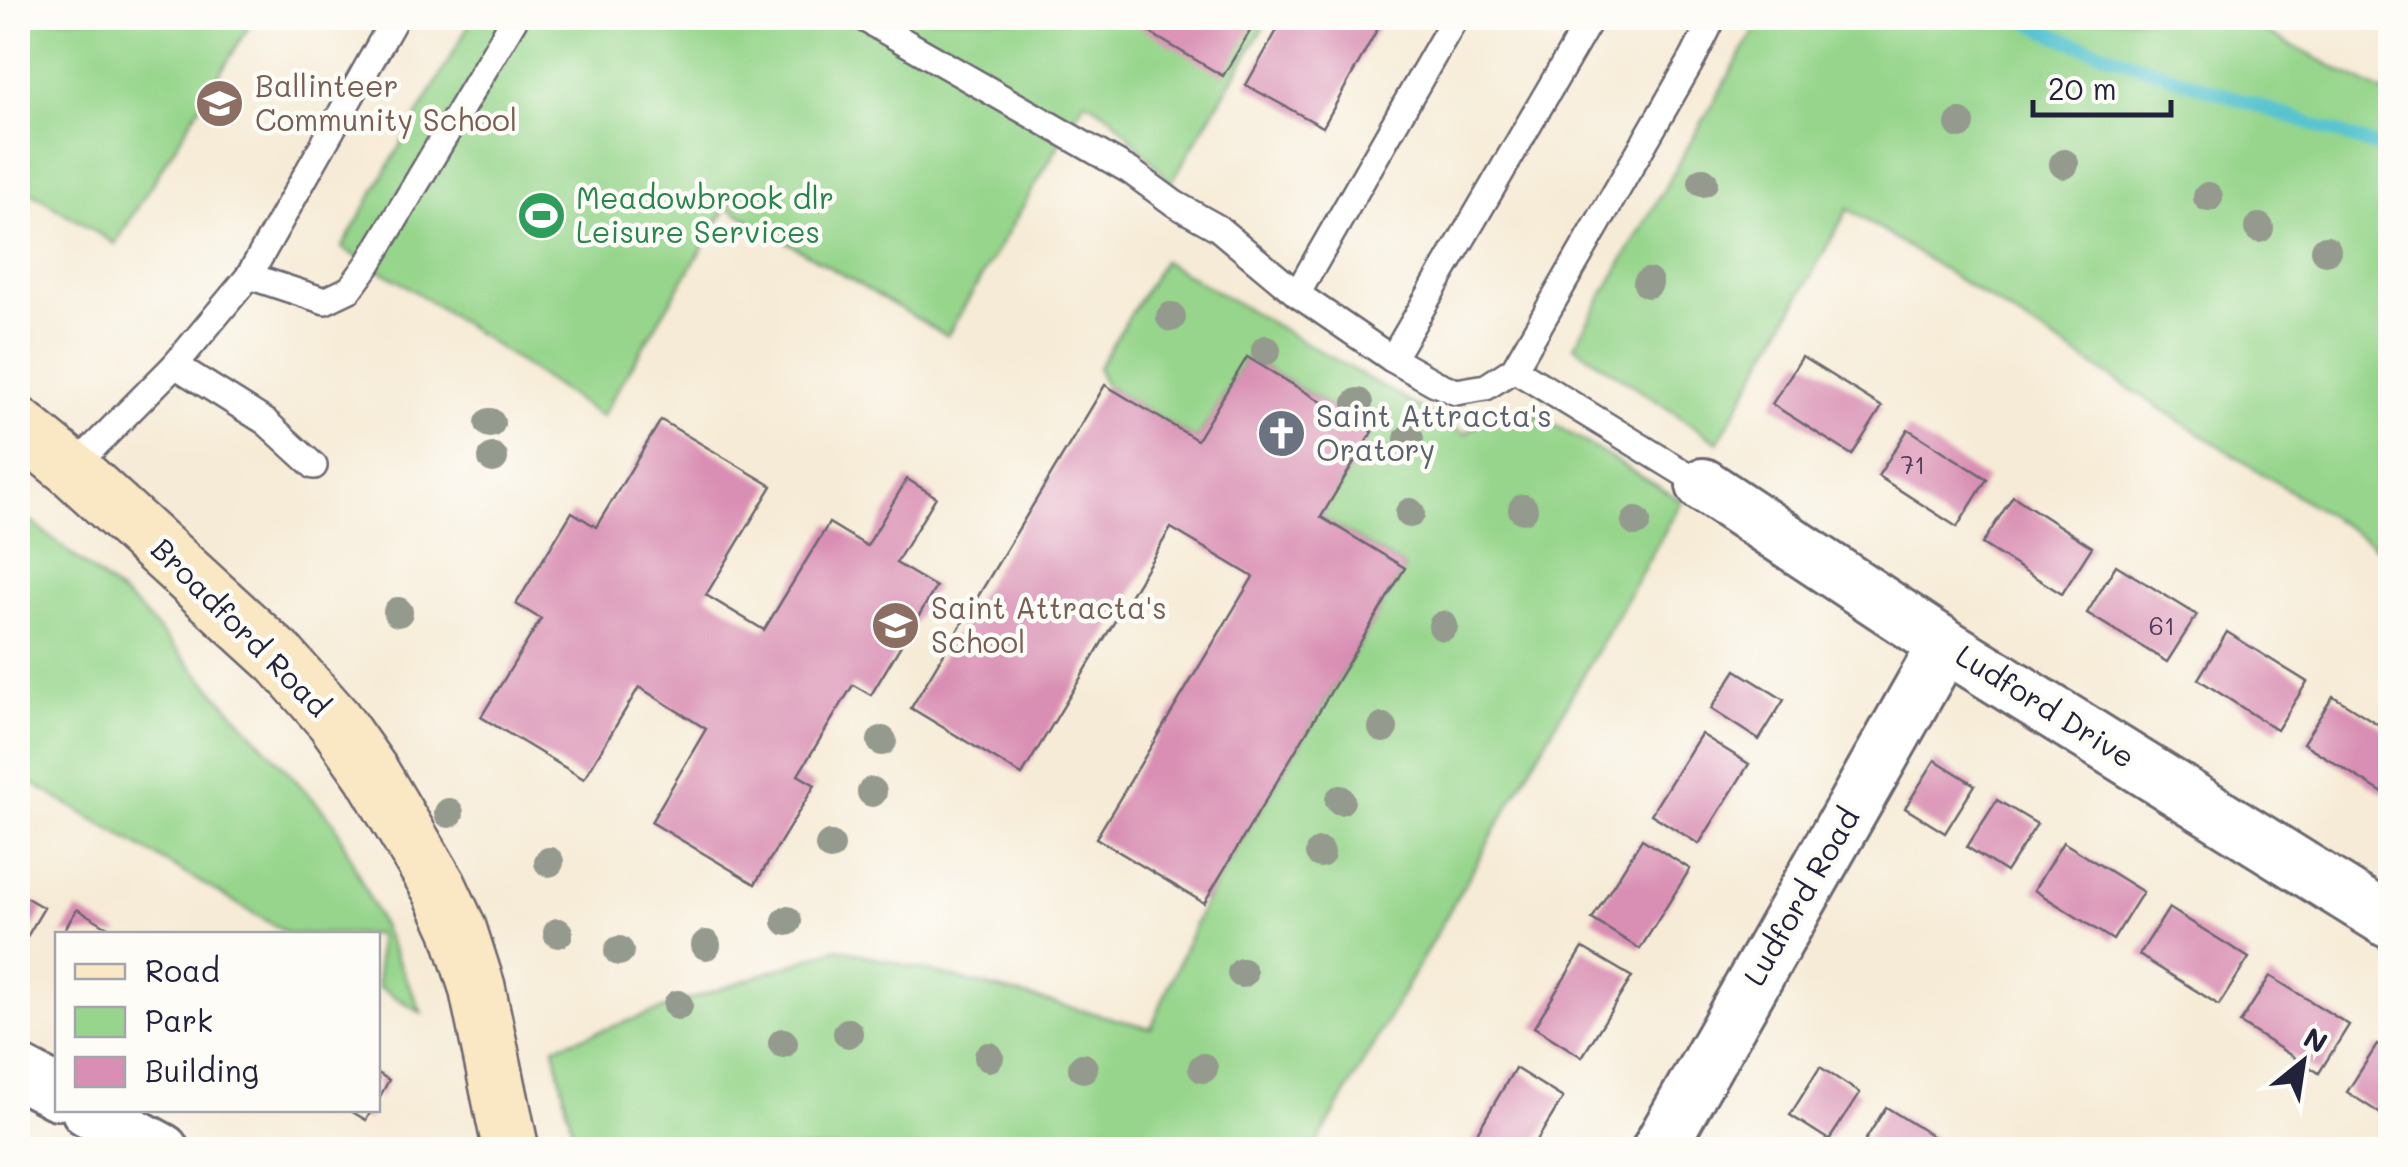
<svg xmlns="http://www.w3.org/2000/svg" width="2408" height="1167" viewBox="0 0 2408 1167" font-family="Mali,sans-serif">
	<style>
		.green { fill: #96d58b; stroke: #5c7c63; stroke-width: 2.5 }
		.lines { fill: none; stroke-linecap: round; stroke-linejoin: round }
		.stream { stroke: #58c4d0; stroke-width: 14 }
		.building { fill: #d98fb3 }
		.lane-casing { stroke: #6c6871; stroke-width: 30 }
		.street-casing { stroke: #6c6871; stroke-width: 58 }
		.secondary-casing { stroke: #6c6871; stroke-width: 60 }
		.lane { stroke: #fff; stroke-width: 25 }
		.street { stroke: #fff; stroke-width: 52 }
		.secondary { stroke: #fae7c3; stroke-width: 55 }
		.tree { fill: #959a8e }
		.labels { text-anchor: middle; stroke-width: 9; stroke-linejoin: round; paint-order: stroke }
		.number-label { font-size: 25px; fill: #503d59 }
		.education-label { font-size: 30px; fill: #785e54; stroke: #fdfcf7; text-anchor: start }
		.leisure-label { font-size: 30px; fill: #27864d; stroke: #fdfcf7; text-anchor: start }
		.worship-label { font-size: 30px; fill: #5b616d; stroke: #fdfcf7; text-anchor: start }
		.street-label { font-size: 30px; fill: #22223b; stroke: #fdfcf7 }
	</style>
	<rect width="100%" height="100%" fill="#fdfcf7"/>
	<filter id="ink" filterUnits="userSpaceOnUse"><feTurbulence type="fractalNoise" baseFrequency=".01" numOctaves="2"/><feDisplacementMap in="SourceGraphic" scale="20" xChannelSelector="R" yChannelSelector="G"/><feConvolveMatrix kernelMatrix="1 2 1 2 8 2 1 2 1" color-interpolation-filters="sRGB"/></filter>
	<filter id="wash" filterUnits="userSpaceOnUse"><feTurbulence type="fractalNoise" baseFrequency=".0048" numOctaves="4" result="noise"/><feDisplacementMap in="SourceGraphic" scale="40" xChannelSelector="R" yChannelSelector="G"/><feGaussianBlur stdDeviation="2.25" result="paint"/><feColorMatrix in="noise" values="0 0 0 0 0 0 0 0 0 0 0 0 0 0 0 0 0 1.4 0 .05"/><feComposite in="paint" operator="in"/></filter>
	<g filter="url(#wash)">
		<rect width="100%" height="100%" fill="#f6ebd6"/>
		<!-- green -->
		<g class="green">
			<path d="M18 18H254L115 244 18 184Z"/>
			<path d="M473 18H1269L1171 183 1112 117 1085 100 947 336 727 207 601 417 407 286 342 248Z"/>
			<path d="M1762 18H2238L2390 96V555L1848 209 1718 442 1574 346Z"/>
			<path d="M1163 261 1465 434C1489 416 1505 407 1535 413L1682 501 1314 1149H576L554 1047 838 948 1151 1028 1204 903 1405 568 1321 517 1371 431 1247 357 1197 440 1105 385 1098 368Z"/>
			<path d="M18 511 137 607 334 822 422 1013 378 986V934H289L18 775Z"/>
		</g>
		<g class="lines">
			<!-- stream -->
			<path class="stream" d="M2023 18 2058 37 2390 151"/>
		</g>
		<g id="blocks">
			<!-- building -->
			<g class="building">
				<path d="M1125 18H1258L1223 76Z"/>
				<path d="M1284 18H1364L1379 26 1323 127 1246 85Z"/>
				<path d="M1247 357 1372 432 1321 517 1405 568 1204 903 1096 838 1253 577 1171 528 1022 775 911 708 1105 385 1197 440Z"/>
				<path d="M1802 357 1882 407 1852 455 1772 404Z"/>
				<path d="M661 420 772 486 706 595 764 630 829 523 867 546 907 479 936 497 896 563 936 587 871 695 853 685 798 775 815 785 755 884 651 822 706 729 639 687 584 779 481 717 541 619 516 604 572 512 596 527Z"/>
				<path d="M1908 429 1987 479 1957 527 1878 476Z"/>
				<path d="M2013 496 2092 547 2062 594 1982 544Z"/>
				<path d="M2116 565 2197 615 2167 662 2087 613Z"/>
				<path d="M2227 632 2307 682 2277 730 2198 679Z"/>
				<path d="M1736 670 1784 700 1759 740 1711 709Z"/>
				<path d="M2333 696 2390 732V781L2383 793 2303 743Z"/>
				<path d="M1701 734 1749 764 1699 844 1651 814Z"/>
				<path d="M1935 760 1975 785 1945 833 1905 808Z"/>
				<path d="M1997 800 2037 824 2006 872 1967 847Z"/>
				<path d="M1642 839 1690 869 1640 949 1592 919Z"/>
				<path d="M2063 842 2143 892 2113 940 2034 890Z"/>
				<path d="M18 893 44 908 21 947 18 945Z"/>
				<path d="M2169 908 2249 958 2219 1005 2139 955Z"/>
				<path d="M77 909 106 926 121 934H62Z"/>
				<path d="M1583 948 1632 977 1582 1057 1534 1027Z"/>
				<path d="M2270 976 2349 1025 2319 1073 2240 1023Z"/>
				<path d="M2377 1045 2390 1053V1120L2347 1092Z"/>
				<path d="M1820 1067 1860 1093 1829 1140 1790 1115Z"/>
				<path d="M1515 1068 1563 1098 1531 1150H1467Z"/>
				<path d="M378 1073 389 1080 378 1100Z"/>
				<path d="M1886 1107 1926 1132 1953 1150H1859Z"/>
				<path d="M349 1110H372L366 1120Z"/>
			</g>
		</g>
	</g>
	<g filter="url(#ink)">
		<use href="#blocks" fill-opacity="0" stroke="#6c6871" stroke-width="2.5"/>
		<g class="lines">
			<defs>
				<g id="lane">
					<path d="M863 18 1130 171 1175 204 1218 228 1297 294 1392 359 1435 383 1456 392 1486 387 1514 369 1693 58 1713 18"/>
					<path d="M249 276 325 301 350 289 369 263 515 18"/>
					<path d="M1297 294 1455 18"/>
					<path d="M1392 359 1591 18"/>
					<path d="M175 365 266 422 314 466"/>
					<path d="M1514 369 1703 485"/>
					<path d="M72 469 175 365 249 276 395 18"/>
				</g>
				<g id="street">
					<path d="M1703 485 1945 645 2390 922"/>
					<path d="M18 1072 58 1093"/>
					<path d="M88 1110 162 1150"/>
					<path d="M1658 1150 1945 645"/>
				</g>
				<path id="secondary" d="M18 425 72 469 281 660 334 720 372 774 439 887 458 928 477 987 511 1150"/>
			</defs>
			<!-- lane casing -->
			<use href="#lane" class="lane-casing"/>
			<!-- street casing -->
			<use href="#street" class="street-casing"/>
			<!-- secondary casing -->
			<use href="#secondary" class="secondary-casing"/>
			<!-- lane -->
			<use href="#lane" class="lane"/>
			<!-- street -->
			<use href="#street" class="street"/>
			<!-- secondary -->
			<use href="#secondary" class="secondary"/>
		</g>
		<!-- trees -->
		<g class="tree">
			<circle cx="1960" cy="124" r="15"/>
			<circle cx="2064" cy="164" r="15"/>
			<circle cx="1703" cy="182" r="15"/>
			<circle cx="2208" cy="197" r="15"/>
			<circle cx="2259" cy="228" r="15"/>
			<circle cx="2326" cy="250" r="15"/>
			<circle cx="1648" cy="283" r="15"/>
			<circle cx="1171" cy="317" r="15"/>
			<circle cx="1266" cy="350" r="15"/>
			<circle cx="1358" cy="403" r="15"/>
			<circle cx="490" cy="423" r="15"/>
			<circle cx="1409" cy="439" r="15"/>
			<circle cx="493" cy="458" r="15"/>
			<circle cx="1523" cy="509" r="15"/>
			<circle cx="1410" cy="513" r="15"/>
			<circle cx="1636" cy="522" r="15"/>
			<circle cx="398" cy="612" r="15"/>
			<circle cx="1443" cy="626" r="15"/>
			<circle cx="1383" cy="728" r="15"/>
			<circle cx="882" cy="741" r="15"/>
			<circle cx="872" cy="792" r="15"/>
			<circle cx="1340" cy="800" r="15"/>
			<circle cx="449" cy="813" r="15"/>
			<circle cx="830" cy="846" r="15"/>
			<circle cx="1320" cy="853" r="15"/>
			<circle cx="549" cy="862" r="15"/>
			<circle cx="787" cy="921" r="15"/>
			<circle cx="558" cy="933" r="15"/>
			<circle cx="706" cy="945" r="15"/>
			<circle cx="619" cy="951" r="15"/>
			<circle cx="1242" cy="973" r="15"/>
			<circle cx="678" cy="1005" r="15"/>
			<circle cx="848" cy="1033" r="15"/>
			<circle cx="783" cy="1043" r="15"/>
			<circle cx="989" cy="1057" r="15"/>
			<circle cx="1083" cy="1068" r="15"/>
			<circle cx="1203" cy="1068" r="15"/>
		</g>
	</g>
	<!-- icons -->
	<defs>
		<symbol id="school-disc" viewBox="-11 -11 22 22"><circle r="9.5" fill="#8d6e63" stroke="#fdfcf7"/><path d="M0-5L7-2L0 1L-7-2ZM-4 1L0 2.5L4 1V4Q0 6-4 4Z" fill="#fff"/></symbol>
		<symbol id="stadium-disc" viewBox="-11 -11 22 22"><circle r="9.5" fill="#2e9e5b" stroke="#fdfcf7"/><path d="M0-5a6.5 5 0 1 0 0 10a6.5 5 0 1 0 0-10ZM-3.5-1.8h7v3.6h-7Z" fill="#fff"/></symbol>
		<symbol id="church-disc" viewBox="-11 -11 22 22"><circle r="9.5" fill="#6b7280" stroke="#fdfcf7"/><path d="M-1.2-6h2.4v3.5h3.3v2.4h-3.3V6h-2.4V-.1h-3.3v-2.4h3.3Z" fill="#fff"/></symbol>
	</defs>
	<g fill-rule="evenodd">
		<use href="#school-disc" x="192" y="76" width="55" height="55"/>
		<use href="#stadium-disc" x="514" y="188" width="55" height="55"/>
		<use href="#church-disc" x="1254" y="406" width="55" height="55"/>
		<use href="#school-disc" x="868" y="598" width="55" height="55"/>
	</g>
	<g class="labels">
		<!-- number labels -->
		<g class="number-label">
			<text x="1913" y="474">71</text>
			<text x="2162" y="635">61</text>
		</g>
		<!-- education labels -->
		<g class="education-label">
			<text x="255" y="97">Ballinteer<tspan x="255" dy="34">Community School</tspan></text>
			<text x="931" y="619">Saint Attracta's<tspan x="931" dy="34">School</tspan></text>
		</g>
		<!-- leisure labels -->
		<g class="leisure-label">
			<text x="576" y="209">Meadowbrook dlr<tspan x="576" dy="34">Leisure Services</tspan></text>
		</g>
		<!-- worship labels -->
		<g class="worship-label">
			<text x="1316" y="427">Saint Attracta's<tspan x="1316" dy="34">Oratory</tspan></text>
		</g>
		<!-- street labels -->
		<g class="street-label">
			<text transform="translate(240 628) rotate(45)" y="10">Broadford Road</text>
			<text transform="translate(2045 707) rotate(32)" y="10">Ludford Drive</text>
			<text transform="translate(1802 897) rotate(-60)" y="10">Ludford Road</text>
		</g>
	</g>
	<!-- margin -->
	<rect width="2408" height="1167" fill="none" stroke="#fdfcf7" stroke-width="60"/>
	<!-- legend -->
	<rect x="55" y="932" width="325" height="180" fill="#fdfcf7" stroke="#a5a5ac" stroke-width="2.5"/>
	<rect x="75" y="964" width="50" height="15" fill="#fae7c3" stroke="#a5a5ac" stroke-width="2.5"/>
	<text x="145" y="982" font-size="30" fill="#22223b">Road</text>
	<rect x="75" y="1007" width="50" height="30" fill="#96d58b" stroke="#a5a5ac" stroke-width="2.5"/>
	<text x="145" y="1032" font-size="30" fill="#22223b">Park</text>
	<rect x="75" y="1057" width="50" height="30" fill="#d98fb3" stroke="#a5a5ac" stroke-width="2.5"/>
	<text x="145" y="1082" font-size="30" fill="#22223b">Building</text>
	<!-- north arrow -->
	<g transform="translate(2303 1062) rotate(30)" stroke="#fdfcf7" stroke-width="8" paint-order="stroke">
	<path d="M0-8L18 38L0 25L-18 38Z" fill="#22223b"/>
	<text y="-15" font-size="28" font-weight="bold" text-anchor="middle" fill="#22223b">N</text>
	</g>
	<!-- scale -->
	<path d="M2033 100v15h138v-15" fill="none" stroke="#22223b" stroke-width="5"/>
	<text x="2048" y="100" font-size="30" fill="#22223b" stroke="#fdfcf7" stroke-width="8" paint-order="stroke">20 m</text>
</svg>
